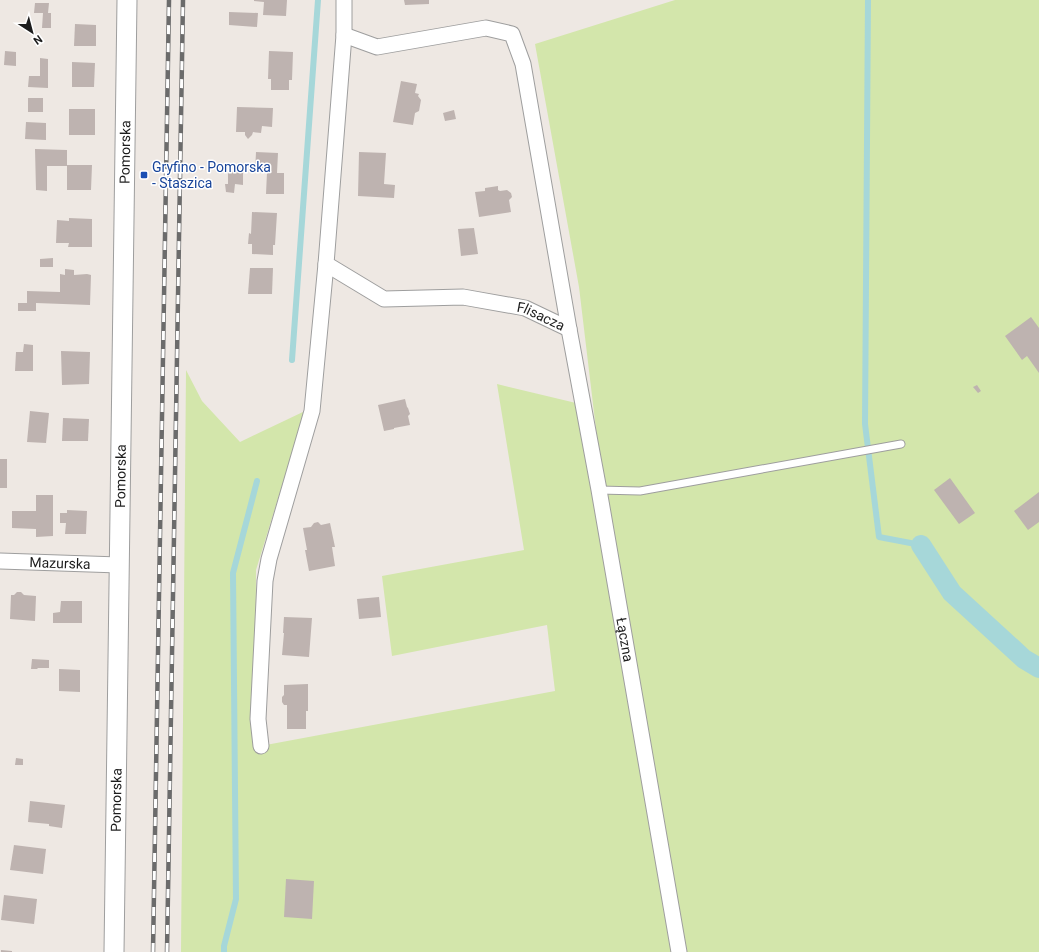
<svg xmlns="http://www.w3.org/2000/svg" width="1039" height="952" viewBox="0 0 1039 952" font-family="Roboto,sans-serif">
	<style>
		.grass { fill: #d3e6ab }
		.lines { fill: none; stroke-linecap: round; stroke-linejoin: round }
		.stream { stroke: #a6d7d9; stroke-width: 6 }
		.canal { stroke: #a6d7d9; stroke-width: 20 }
		.building { fill: #beb3b0 }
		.service-casing { stroke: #9e9e9e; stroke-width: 9 }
		.minor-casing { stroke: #9e9e9e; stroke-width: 17 }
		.tertiary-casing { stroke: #9e9e9e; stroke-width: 21 }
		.service { stroke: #fff; stroke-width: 7 }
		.minor { stroke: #fff; stroke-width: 15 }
		.tertiary { stroke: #fff; stroke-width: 19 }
		.rail-casing { stroke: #6b6b6b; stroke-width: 4.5 }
		.rail { stroke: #fff; stroke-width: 3; stroke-dasharray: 9; stroke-linecap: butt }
		.transit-dot { fill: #1a4fb4; stroke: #fff; stroke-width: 1.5 }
		.labels { text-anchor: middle; stroke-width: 3; stroke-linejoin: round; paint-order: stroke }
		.street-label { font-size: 14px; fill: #1d1d1d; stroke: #fff }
		.transit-label { font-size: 14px; fill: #164399; stroke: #fff; text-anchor: start }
	</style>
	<rect width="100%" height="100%" fill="#eee8e3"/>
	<!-- grass -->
	<g class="grass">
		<path d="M675 0H1039V952H684L604 496 579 287 535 44Z"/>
		<path d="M186 370 202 401 240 442 305 411 256 570 255 747 555 691 547 625 392 656 382 576 524 550 497 384 576 403 671 952H181Z"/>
	</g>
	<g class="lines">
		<!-- stream -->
		<g class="stream">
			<path d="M868 0 865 424 879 537 921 545"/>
			<path d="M292 360 318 0"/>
			<path d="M224 952V946L236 899 233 573 257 481"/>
		</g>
		<!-- canal -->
		<path class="canal" d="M921 545 952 593 1024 659 1039 668"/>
	</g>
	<!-- building -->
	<g class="building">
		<path d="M254 0H287L286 16 263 15 264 2 254 1Z"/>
		<path d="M404 0H429V4L405 5Z"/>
		<path d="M35 3H49L48 13H51V28H42L43 13H34Z"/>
		<path d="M229 12 258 13 257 27 229 25Z"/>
		<path d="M75 24 96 25V46H74Z"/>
		<path d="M5 51 16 52V66L4 65Z"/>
		<path d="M269 51 293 52 292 80H289V90H271V79H268Z"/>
		<path d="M40 58 48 59V88L28 87 29 76H40Z"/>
		<path d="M72 62 95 63 94 87H72Z"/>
		<path d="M401 81 417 84 415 93 419 94 418 96 421 100 419 111 415 113 413 125 393 122Z"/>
		<rect x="28" y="98" width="15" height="14"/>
		<path d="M237 107 273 108 272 127 262 126 261 133 253 132 252 135 248 139 245 135V132H236Z"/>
		<rect x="69" y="109" width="26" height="26"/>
		<path d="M454 110 456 119 445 121 443 113Z"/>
		<path d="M26 122 46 123V140L25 139Z"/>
		<path d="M35 149 67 150V165H92L91 190H67V166H47V191L36 190Z"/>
		<path d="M256 152 278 153 277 173H284V194H266L267 172H255Z"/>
		<path d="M359 152 386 153 384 184 395 185 394 198 358 196Z"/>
		<path d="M228 171H243V185L235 184 234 193 226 192 225 184H228Z"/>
		<path d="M498 186V190L500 191 507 190 511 193 512 197 509 200 511 212 479 217 475 192 485 191V188Z"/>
		<path d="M252 212 277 213 275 245H273V255L252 254V244H248L249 233 251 234Z"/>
		<path d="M69 218 92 219V247H68L69 243H56L57 220 69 221Z"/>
		<path d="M474 228 478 254 461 256 458 229Z"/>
		<path d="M53 258V267H40V259Z"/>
		<path d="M250 268H273L272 294H248Z"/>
		<path d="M65 269 74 270V275L87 274 91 275 90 305 36 303V311H18V303H27V291L60 292V274L65 275Z"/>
		<path d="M1031 317 1039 328V373L1027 356 1022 360 1005 336Z"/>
		<path d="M24 344 33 345V371H15L16 352H23Z"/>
		<path d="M61 351 90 352 89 384 62 385Z"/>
		<path d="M977 385 981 391 978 393 973 387Z"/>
		<path d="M405 399 407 407 408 408 410 414 408 416 410 425 394 428V429L384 431 378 405Z"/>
		<path d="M30 411 49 413 46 443 27 442Z"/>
		<path d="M63 418 89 419 88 441H62Z"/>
		<rect x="0" y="459" width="7" height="29"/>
		<path d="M950 478 975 513 959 524 934 490Z"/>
		<path d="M1039 492V522L1028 530 1014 511Z"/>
		<path d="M36 495H53V536L36 537V529L12 528V511H36Z"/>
		<path d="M67 510 87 511 86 534H65L66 523H60V513H67Z"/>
		<path d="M318 522 321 525 330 523 335 547H332L335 566 309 571 305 550H307L303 528 311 527 314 523Z"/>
		<path d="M17 592H21L24 595 36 596 35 621 10 619 11 595H14Z"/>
		<path d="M379 597 381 617 359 619 357 599Z"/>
		<path d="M61 601H82V623H53V613L60 612Z"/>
		<path d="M284 617 312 618 309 657 282 655 284 633H283Z"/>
		<path d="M32 659 49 660V668H38L37 669H31Z"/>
		<path d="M59 669 80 670V692L59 691Z"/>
		<path d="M308 684V711H306V729H287V705H284L282 702V697L284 695V685Z"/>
		<path d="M16 758 23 759V765H15Z"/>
		<path d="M30 801 65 805 62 828 49 826V824L28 822Z"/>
		<path d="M14 845 46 849 43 874 10 870Z"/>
		<path d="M286 879 314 881 312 919 284 917Z"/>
		<path d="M4 895 37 899 34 924 1 920Z"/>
		<path d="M1 950 12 951V952H1Z"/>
	</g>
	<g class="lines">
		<defs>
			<path id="service" d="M599 490 640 491 901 444"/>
			<g id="minor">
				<path id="s1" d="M344 0V35L326 264 384 299 463 297 525 308 569 329"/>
				<path id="s2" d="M344 35 377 47 486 28 512 34 523 64 569 329 599 490 679 952"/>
				<path id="s3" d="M0 561 119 565"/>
				<path d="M261 746 258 719 265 581 269 559 312 411 326 264"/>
			</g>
			<g id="tertiary">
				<path id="s4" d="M114 952 127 0"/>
			</g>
		</defs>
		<!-- service casing -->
		<use href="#service" class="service-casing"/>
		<!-- minor casing -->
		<use href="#minor" class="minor-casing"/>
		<!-- tertiary casing -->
		<use href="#tertiary" class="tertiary-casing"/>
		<!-- service -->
		<use href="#service" class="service"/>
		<!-- minor -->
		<use href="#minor" class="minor"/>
		<!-- tertiary -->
		<use href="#tertiary" class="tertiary"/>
		<defs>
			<g id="rail">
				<path d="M153 952 169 0"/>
				<path d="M167 952 183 0"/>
			</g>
		</defs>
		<!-- rail casing -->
		<use href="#rail" class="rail-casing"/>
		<!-- rail -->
		<use href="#rail" class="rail"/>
	</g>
	<!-- markers -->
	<rect class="transit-dot" x="140" y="171" width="8" height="8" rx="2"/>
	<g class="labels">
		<!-- street labels -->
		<g class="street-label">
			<text dy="5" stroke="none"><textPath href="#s4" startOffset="800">Pomorska</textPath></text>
			<text dy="5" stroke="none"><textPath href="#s1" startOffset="492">Flisacza</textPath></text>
			<text dy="5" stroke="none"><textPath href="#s4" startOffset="476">Pomorska</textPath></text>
			<text dy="5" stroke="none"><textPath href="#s3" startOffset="60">Mazurska</textPath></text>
			<text dy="5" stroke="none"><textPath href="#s2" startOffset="789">Łączna</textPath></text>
			<text dy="5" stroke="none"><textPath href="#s4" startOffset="152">Pomorska</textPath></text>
		</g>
		<!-- transit labels -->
		<g class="transit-label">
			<text x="152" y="172">Gryfino - Pomorska<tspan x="152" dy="16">- Staszica</tspan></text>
		</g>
	</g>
	<!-- north arrow -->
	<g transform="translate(32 32) rotate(144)" stroke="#ffffff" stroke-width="3" paint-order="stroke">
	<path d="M0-3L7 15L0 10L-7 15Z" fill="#1d1d1d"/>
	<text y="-6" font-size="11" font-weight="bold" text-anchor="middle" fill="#1d1d1d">N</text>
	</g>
</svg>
